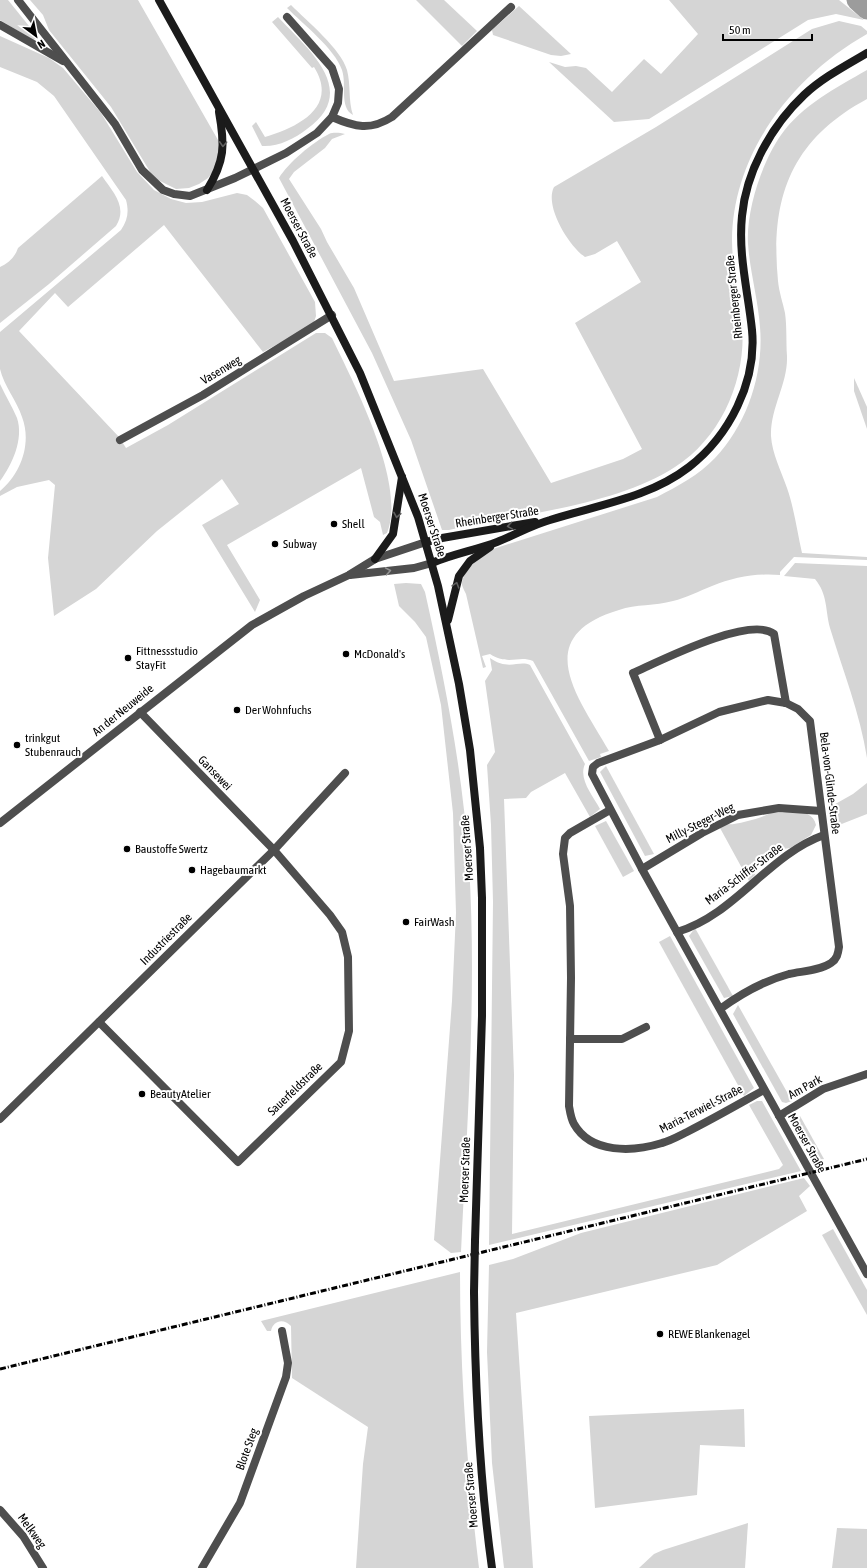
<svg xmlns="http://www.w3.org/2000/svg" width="867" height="1568" viewBox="0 0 867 1568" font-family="'Asap Condensed',sans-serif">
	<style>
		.green { fill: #d5d5d5 }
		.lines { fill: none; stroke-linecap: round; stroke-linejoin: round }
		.river { stroke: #9c9c9c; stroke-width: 21 }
		.street { stroke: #4e4e4e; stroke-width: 8 }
		.secondary { stroke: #1b1b1b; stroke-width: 8 }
		.rail { stroke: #000; stroke-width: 3; stroke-dasharray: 6 2 1 2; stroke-linecap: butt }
		.secondary-bridge { stroke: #1b1b1b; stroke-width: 8 }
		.oneway { stroke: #5f5f5f }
		.oneway2 { stroke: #959595 }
		.poi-dot { fill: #000; stroke: #fff; stroke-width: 1.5 }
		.labels { text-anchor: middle; stroke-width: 4; stroke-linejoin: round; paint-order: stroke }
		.street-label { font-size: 12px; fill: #000; stroke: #fff }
		.poi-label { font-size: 12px; fill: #000; stroke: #fff; text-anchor: start }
	</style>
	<rect width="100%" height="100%" fill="#fff"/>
	<!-- green -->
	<g class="green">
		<path d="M0 0H8L37 36 36 39 33 40 0 20Z"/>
		<path d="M30 0H138L218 140 219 150 215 169 208 178 199 184 189 188 176 189 158 180 152 175 111 107 49 30 43 15Z"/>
		<path d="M416 0H444L477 31 462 46Z"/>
		<path d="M669 0H839L864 20 836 14 808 20 649 119 614 122 549 62 565 67 576 66 586 68 612 92 644 59 661 74 698 34Z"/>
		<path d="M291 5C307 21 341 49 347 70 351 85 348 100 353 115 339 107 347 85 342 70 335 49 303 24 287 8Z"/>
		<path d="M519 6 571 54 561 56 551 55 493 35 492 30Z"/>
		<path d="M278 17C309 50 360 91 307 129 294 139 278 147 262 146L252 126 256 122 265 137C298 127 339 107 314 67L312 68 272 22Z"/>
		<path d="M839 21 861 26 867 31V34C793 76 733 152 732 240 732 268 740 294 742 322 747 377 723 436 675 467 615 506 519 514 449 530H442L411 440 372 353 279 178C288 163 313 142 329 134 334 132 340 133 345 134L332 139 325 148 294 172 289 179 321 229 327 242 354 288 394 381 483 369 551 483 623 459 642 449 575 323 641 282 617 241 595 254 585 257C569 246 544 206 554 187L656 127 812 29Z"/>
		<path d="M0 36 49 58 63 68 101 113 137 172 154 190 171 199 186 203 202 202 237 193 247 195 255 201 263 208 315 302 316 316 313 325 263 352 164 225 68 307 55 293 19 331 119 437 126 448 168 425 316 333H325L332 338C354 384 407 484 387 533L383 535 380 522 374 517 361 468 227 545 260 600 255 612 202 525 239 504 222 479 157 531 96 589 54 616 48 558 55 485 49 480 17 487 0 496V491C21 474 32 443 22 417 17 401 4 386 0 369 0 358 0 344 0 332L121 230C128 220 129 211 126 200L54 96 37 82 0 67Z"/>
		<path d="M867 70V99C791 140 770 198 778 281 779 292 783 303 785 313 787 327 786 342 787 356 788 384 770 408 771 436 772 453 781 471 787 488 794 508 797 531 802 553L867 557V560L794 557 780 572V575C757 573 734 577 712 586 699 591 686 598 673 601 655 606 636 604 619 610 529 637 578 697 609 751L600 754 601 757 589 761 533 661C518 655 509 666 490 654L482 656 486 667 483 668 466 594C465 592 463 588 462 585 461 571 483 555 493 549L657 497C678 486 699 475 715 458 747 424 764 374 760 327 758 299 750 272 748 244 746 210 762 162 781 135 802 105 836 88 867 70Z"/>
		<path d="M102 176C113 192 128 207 116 226L49 284 0 323V267C9 263 15 257 18 248Z"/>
		<path d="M854 378 867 407V429L854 391Z"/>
		<path d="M0 384C5 395 12 406 17 418 24 439 12 465 0 481Z"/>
		<path d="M795 563 867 566V758C860 713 843 671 830 628 825 609 828 595 815 579L784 576Z"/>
		<path d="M406 583 421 584 425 592C445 682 463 773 469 865 477 993 467 1124 461 1252L451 1253 434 1240 452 1001 456 913 453 813 441 705 426 637 415 622 399 606 394 584Z"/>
		<path d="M490 658C508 671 519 660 530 665L585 764C578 779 593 796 600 809L590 817 565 773 531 792 526 798 504 799 514 1075 512 1234 779 1169 783 1165 749 1105 757 1101H762L801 1171 489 1245 493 902 491 825 487 765 495 752 485 681 492 670Z"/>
		<path d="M606 766 654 854 645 856 600 772Z"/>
		<path d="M867 783V814L834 827H830L828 811 830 807 853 794Z"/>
		<path d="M770 813C785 813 812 806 816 825L811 835 790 848 783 849 756 868 755 875 749 881 720 828 727 824C733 826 765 817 770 813Z"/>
		<path d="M606 821 634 871 623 877 595 826Z"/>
		<path d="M695 928 733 996 724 998 689 936Z"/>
		<path d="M670 936 754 1088 744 1096 659 942Z"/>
		<path d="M738 1005 792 1101 786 1103 782 1102 733 1014Z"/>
		<path d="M800 1116 824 1159 819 1160 796 1119Z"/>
		<path d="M804 1178 810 1186 799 1196 807 1211 717 1265 516 1313 533 1568H504L492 1463 487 1352 489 1265 513 1259 581 1233Z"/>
		<path d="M833 1229 867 1290V1315L822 1235Z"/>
		<path d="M460 1272C460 1371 467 1470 479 1568H356L363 1464 368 1427 292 1378 291 1326C284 1318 273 1320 271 1331H267L261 1321Z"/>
		<path d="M744 1409 745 1447 700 1445 697 1495 595 1508 589 1416Z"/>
		<path d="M748 1523 745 1568H639L654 1554 663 1550Z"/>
		<path d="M837 1528 867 1529V1568H832Z"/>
	</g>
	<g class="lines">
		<!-- river -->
		<path class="river" d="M857 0 867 9"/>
		<!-- street -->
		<g class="street">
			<path d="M18 0 115 124 142 170 163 190 174 194 190 196 235 178 286 153 317 133 332 117 338 103 339 89 332 68 287 17"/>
			<path d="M0 25 63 61"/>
			<path d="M332 117C355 127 370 131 392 117L511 7"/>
			<path d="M120 440 203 395 332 315"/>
			<path d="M350 575 414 568 432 563"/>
			<path d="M660 740 633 673C660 661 750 615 774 634L786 703"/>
			<path d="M610 810 570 833 565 838 563 854 570 906 571 978 569 1106C570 1112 571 1119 574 1124 591 1154 633 1152 662 1143 670 1141 679 1136 687 1132 713 1119 739 1104 764 1090"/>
			<path d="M0 823 252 625 304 596 349 575 375 559 426 542"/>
			<path d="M642 869 702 833 738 815 779 808 821 811"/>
			<path d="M677 932C735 915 768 855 824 835"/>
			<path d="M720 1009C742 993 763 981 789 974 802 971 819 971 831 963 837 959 838 954 839 947L810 721 798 709 786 703 768 700 719 712 660 740 598 763 593 767 592 774 642 869 867 1274"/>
			<path d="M99 1022 238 1162 341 1062 349 1031 348 957 342 932 330 915 274 850 140 712"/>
			<path d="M570 1039H622L646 1027"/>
			<path d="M779 1116 823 1089 867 1074"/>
			<path d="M0 1119 274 850 345 773"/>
			<path d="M0 1510 23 1536 43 1568"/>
			<path d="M202 1568 240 1503 286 1377 288 1363 282 1331"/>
		</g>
		<!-- secondary -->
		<g class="secondary">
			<path d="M159 0 293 241 360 373 418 517 438 586 459 684 470 750 480 848 482 898V1016L475 1241"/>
			<path d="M207 190C225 161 225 145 219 112"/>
			<path d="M426 542 442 538 535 522"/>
			<path d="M375 559 393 534 402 477"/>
			<path d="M432 563C453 554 476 550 497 542 515 535 532 525 550 520 597 505 649 498 689 467 729 436 757 382 752 330 748 291 738 255 742 216 746 172 771 126 804 95 822 78 845 66 867 53"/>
			<path d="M448 620 459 576 470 561 490 547"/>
			<path d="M474 1292C475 1384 479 1476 492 1568"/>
		</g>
		<!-- rail -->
		<path class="rail" d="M0 1369 867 1159"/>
		<!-- secondary-bridge -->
		<path class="secondary-bridge" d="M474 1292 475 1241"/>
	</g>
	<!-- one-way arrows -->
	<defs><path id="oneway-chevron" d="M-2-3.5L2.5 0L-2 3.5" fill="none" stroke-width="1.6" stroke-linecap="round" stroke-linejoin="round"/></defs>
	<g class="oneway">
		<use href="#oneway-chevron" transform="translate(223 144) rotate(93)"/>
		<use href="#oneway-chevron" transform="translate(397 515) rotate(100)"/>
		<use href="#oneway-chevron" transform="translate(510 526) rotate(171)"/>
		<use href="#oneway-chevron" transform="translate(456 585) rotate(-73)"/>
	</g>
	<use class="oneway2" href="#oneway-chevron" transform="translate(388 571) rotate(-10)"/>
	<!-- markers -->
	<g class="poi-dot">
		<circle cx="334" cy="524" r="4"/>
		<circle cx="275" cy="544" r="4"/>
		<circle cx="346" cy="654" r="4"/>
		<circle cx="128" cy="658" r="4"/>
		<circle cx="237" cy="710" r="4"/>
		<circle cx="17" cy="745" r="4"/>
		<circle cx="127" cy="849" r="4"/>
		<circle cx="192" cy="870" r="4"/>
		<circle cx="406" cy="922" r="4"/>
		<circle cx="142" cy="1094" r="4"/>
		<circle cx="660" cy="1334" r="4"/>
	</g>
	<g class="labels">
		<!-- street labels -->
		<g class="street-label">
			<text transform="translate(299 228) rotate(62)" y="4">Moerser Straße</text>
			<text transform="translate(734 297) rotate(-96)" y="4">Rheinberger Straße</text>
			<text transform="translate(221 370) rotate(-31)" y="4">Vasenweg</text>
			<text transform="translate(497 517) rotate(-9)" y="4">Rheinberger Straße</text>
			<text transform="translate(432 525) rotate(72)" y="4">Moerser Straße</text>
			<text transform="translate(123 710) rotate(-39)" y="4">An der Neuweide</text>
			<text transform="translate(215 773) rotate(46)" y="4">Gansewei</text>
			<text transform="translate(830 783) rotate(83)" y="4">Bela-von-Glinde-Straße</text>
			<text transform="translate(700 823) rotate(-27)" y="4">Milly-Steger-Weg</text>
			<text transform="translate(467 848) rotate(-94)" y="4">Moerser Straße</text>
			<text transform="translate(744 874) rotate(-37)" y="4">Maria-Schiffer-Straße</text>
			<text transform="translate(166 939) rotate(-45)" y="4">Industriestraße</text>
			<text transform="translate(805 1087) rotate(-29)" y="4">Am Park</text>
			<text transform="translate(295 1089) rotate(-44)" y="4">Sauerfeldstraße</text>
			<text transform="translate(701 1109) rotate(-27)" y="4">Maria-Terwiel-Straße</text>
			<text transform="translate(807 1143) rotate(61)" y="4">Moerser Straße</text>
			<text transform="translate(465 1170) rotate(-88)" y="4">Moerser Straße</text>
			<text transform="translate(247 1449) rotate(-70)" y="4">Blote Steg</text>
			<text transform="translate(471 1495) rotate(-95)" y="4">Moerser Straße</text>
			<text transform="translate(32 1531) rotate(54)" y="4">Melkweg</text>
		</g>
		<!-- poi labels -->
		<g class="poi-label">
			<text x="342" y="528">Shell</text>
			<text x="283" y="548">Subway</text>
			<text x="136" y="655">Fittnessstudio<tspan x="136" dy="14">StayFit</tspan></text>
			<text x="354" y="658">McDonald's</text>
			<text x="245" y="714">Der Wohnfuchs</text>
			<text x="25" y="742">trinkgut<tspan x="25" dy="14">Stubenrauch</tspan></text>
			<text x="135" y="853">Baustoffe Swertz</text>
			<text x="200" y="874">Hagebaumarkt</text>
			<text x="414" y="926">FairWash</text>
			<text x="150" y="1098">BeautyAtelier</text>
			<text x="668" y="1338">REWE Blankenagel</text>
		</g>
	</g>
	<!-- north arrow -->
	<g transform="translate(36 36) rotate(148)" stroke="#ffffff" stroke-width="3" paint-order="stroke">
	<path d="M0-3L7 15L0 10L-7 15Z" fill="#000000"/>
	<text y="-6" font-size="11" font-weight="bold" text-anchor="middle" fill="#000000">N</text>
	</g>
	<!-- scale -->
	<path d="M723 34v6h89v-6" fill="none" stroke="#000000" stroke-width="2"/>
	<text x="729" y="34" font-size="12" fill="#000000" stroke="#ffffff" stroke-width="3" paint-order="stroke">50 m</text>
</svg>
